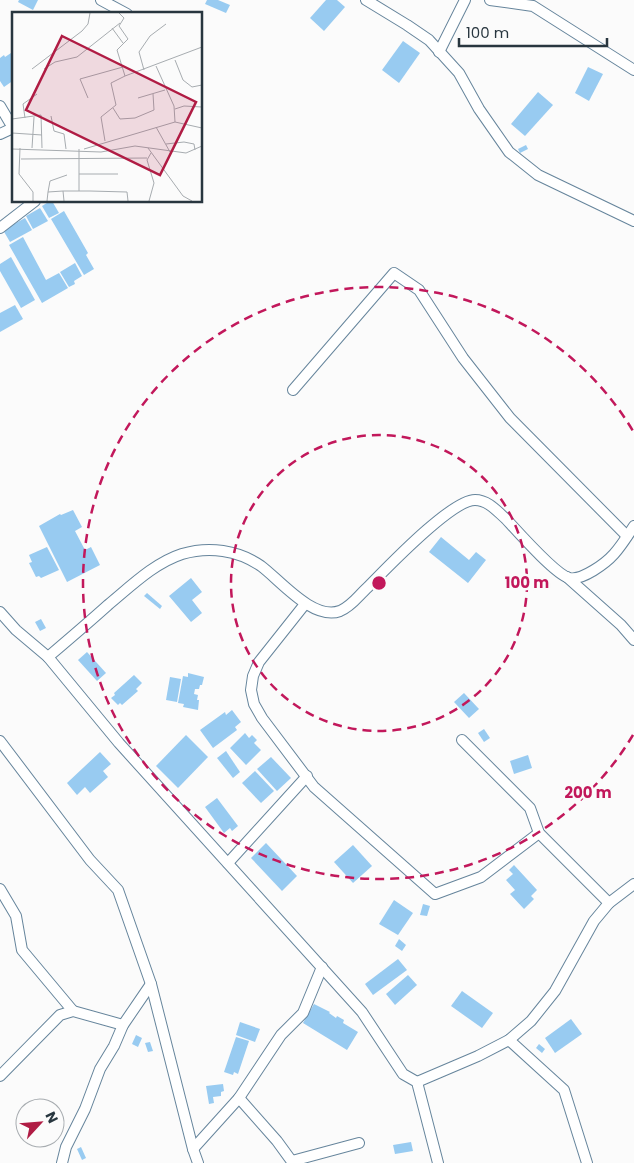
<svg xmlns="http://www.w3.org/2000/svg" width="634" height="1163" viewBox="0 0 634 1163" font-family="Poppins,sans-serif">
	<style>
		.building { fill: #98cbf1 }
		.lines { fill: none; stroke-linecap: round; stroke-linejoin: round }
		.street-casing { stroke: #66859c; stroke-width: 12 }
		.street { stroke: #fff; stroke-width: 10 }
		.ring { fill: none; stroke: #c2185b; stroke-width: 2.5; stroke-dasharray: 9 6 }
		.inset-road { fill: none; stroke: #a7acb0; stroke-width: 1 }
		.view { fill: #b01c44; fill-opacity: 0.15; stroke: #b01c44; stroke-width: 2.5 }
		.inset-edge { fill: none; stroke: #28363f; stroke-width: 2.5 }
		.centre { fill: #c2185b; stroke: #fbfbfb; stroke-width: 2.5 }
		.ring-label { font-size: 15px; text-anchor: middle; font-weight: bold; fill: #c2185b; stroke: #fbfbfb; stroke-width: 5; stroke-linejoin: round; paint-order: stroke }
	</style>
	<rect width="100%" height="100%" fill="#fbfbfb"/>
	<!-- building -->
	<g class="building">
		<path d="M19 0H38L33 10 18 2Z"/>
		<path d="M207 0H218L230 5 226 13 205 4Z"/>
		<path d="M326 0H337L345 7 324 31 310 18Z"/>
		<path d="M403 41 420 53 399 83 382 70Z"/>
		<path d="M14 51V80L4 87 0 81V58L4 55 5 57Z"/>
		<path d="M588 67 603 74 589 101 575 93Z"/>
		<path d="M538 92 553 105 525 136 511 124Z"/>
		<path d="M526 145 528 149 520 153 518 149Z"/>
		<path d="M50 201H52L59 213 49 218 42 206Z"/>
		<path d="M40 208 48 221 33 229 26 216Z"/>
		<path d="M64 211 88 253 86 255 94 269 84 275 51 219Z"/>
		<path d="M25 218 32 230 10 242 3 230Z"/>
		<path d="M23 237 46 280 59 273 68 288 42 303 9 245Z"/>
		<path d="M11 257 35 300 21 308 0 271V264Z"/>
		<path d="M75 263 82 276 74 281 75 284 69 287 60 272Z"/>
		<path d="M15 305 23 319 0 332V313Z"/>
		<path d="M73 510 82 527 75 531 85 550 91 547 100 565 67 582 39 526 60 514 61 515Z"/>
		<path d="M441 537 469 560 476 552 486 560 468 583 429 552Z"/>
		<path d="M47 547 59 570 41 578 39 576 36 577 29 563 32 562 29 555Z"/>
		<path d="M191 578 202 592 192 600 202 613 191 622 169 596Z"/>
		<path d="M147 593 162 606 160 609 144 596Z"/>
		<path d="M41 619 46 628 40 631 35 622Z"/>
		<path d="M87 652 106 673 97 681 78 660Z"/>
		<path d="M188 673 204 677 202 685H200L199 689H195L194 694 198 695 197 700H199L198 710 183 707 184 704 178 703 183 676 188 677Z"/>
		<path d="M134 675 142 683 136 689 138 691 122 705 120 703 118 705 111 698 115 695 114 693Z"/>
		<path d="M170 677 181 679 177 702 166 700Z"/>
		<path d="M464 693 479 709 469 718 454 702Z"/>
		<path d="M232 710 241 722 235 727 237 730 213 748 200 730 225 712 226 715Z"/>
		<path d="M484 729 490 738 484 742 478 733Z"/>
		<path d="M245 733 249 738 252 735 257 740 254 743 261 750 246 765 230 748Z"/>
		<path d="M186 735 208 757 178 788 156 766Z"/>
		<path d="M226 751 240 772 233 778 217 758Z"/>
		<path d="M100 752 111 764 103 771 108 777 90 793 85 787 77 795 67 783Z"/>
		<path d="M528 755 532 768 514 774 510 761Z"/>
		<path d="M271 757 291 778 277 791 257 769Z"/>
		<path d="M255 771 274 791 261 803 242 783Z"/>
		<path d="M217 798 238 826 232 831 230 828 224 833 205 807Z"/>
		<path d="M266 843 297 876 282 891 251 858Z"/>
		<path d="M353 845 372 866 353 883 334 862Z"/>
		<path d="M514 865 537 890 531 896 534 899 524 909 510 894 515 890 506 880 513 874 509 870Z"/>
		<path d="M394 900 413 913 398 935 379 924Z"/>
		<path d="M423 904 430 906 427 916 420 915Z"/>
		<path d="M399 939 406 945 402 951 395 946Z"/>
		<path d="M398 959 407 970 373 995 365 984Z"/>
		<path d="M408 975 417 985 395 1005 386 994Z"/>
		<path d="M462 991 493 1013 482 1028 451 1006Z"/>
		<path d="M314 1004 330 1012 329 1013 336 1018 337 1016 344 1020 343 1023 358 1032 347 1050 303 1023Z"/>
		<path d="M571 1019 582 1034 555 1053 545 1038Z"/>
		<path d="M240 1022 260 1029 255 1042 236 1035Z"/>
		<path d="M136 1035 142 1038 138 1047 132 1044Z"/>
		<path d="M236 1037 249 1041 238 1074 234 1072 233 1075 224 1072Z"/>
		<path d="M150 1042 153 1051 148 1052 145 1043Z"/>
		<path d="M539 1044 545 1049 542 1053 536 1048Z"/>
		<path d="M223 1084 224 1091 221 1092V1096L213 1097 214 1103 209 1104 206 1086Z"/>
		<path d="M411 1142 413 1151 395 1154 393 1145Z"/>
		<path d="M81 1147 86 1158 82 1160 77 1149Z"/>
	</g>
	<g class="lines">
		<defs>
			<g id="street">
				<path d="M101 0 127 14"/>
				<path d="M366 0 407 25 429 40 459 73 479 109 509 152 538 175 634 221"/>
				<path d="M490 0 533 6 634 70"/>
				<path d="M439 52 465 0"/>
				<path d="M0 106 13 128 0 134"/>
				<path d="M0 228 35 201"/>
				<path d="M293 390 394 273 419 290 463 358 510 418 627 536"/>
				<path d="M567 577 621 625 634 640"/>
				<path d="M305 604 259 662 253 676 251 690 254 704 262 718 314 787 435 894 481 877 539 833"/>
				<path d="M0 612 16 630 48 657 119 743 362 1012 403 1074 417 1082 438 1163"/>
				<path d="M48 657C68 640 88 623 108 605 130 587 154 563 182 554 209 546 238 550 261 566 280 580 313 621 340 611 352 606 358 596 368 587 387 568 451 500 475 500 488 500 497 511 506 519 518 532 555 574 569 578 582 581 606 563 614 554 622 545 628 535 634 526"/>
				<path d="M462 740 530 808 539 833 609 903"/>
				<path d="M0 741 90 860 118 890 151 984 193 1149 198 1163"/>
				<path d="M228 863 307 776"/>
				<path d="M0 889 16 916 22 950 73 1011"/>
				<path d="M509 1040 564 1090 587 1163"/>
				<path d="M0 1076 60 1015 73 1011 123 1025"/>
				<path d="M417 1082 478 1056 509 1040 531 1021 555 991 594 921 609 903 634 884"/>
				<path d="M239 1098 277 1141 293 1163"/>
				<path d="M193 1149 239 1098 281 1035 303 1013 322 967"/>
				<path d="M292 1161 359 1143"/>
				<path d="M62 1163 66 1147 85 1109 100 1069 114 1046 123 1025 151 984"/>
			</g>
		</defs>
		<!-- street casing -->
		<use href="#street" class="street-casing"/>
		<!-- street -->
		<use href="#street" class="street"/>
	</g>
	<!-- distance rings -->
	<g class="ring">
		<circle cx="379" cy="583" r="148"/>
		<path d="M633 735A296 296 0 1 1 633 431"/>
	</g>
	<!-- overview -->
	<g transform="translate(12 12)">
		<rect width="190" height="190" fill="#fbfbfb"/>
		<path class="inset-road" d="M100 16 111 31M163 48 171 68 180 75 190 73M144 54 162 94 163 110M20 57 70 19 76 12 78 1M32 57 43 50 65 45 108 11M132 58 127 40 138 24 154 12M113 64 190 35M76 86 68 67 111 55M126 86 153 78M101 96 108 107 123 106 142 98 141 82M163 97 172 94 190 95M39 104 42 119 52 122 54 137M13 106 11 92 25 82M0 107 29 103 30 136M144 115 158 140M0 121 30 123M93 129 89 105 104 93 99 71 113 64 105 38 116 27 107 14 112 6 107 1M154 132 172 130 182 132 183 138M8 136 7 162 21 180V189M20 136 22 105M136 136 171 184 180 189M0 137 89 140 123 134 174 141 190 134M67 137V162H106M72 137 163 110 190 116M9 147 135 146M67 162V179M36 180 38 169 55 163M35 189 36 180 51 179M52 189 51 179H78L115 180 116 189M137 189 142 171 135 148 139 141"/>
		<path class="view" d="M50 24 184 90 148 163 14 98Z"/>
		<rect width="190" height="190" class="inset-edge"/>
	</g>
	<circle cx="379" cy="583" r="8" class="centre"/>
	<g class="ring-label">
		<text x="527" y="588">100 m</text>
		<text x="588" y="798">200 m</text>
	</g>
	<!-- north arrow -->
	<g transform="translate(40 1123) rotate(64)"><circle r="24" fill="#fbfbfb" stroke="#a7acb0"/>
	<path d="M0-4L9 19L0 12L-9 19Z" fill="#b01c44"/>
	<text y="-8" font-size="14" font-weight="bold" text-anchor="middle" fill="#28363f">N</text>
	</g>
	<!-- scale -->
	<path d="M459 38v8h148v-8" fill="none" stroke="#28363f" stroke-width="2.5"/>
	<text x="466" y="38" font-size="15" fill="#28363f" stroke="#fbfbfb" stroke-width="4" paint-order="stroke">100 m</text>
</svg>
